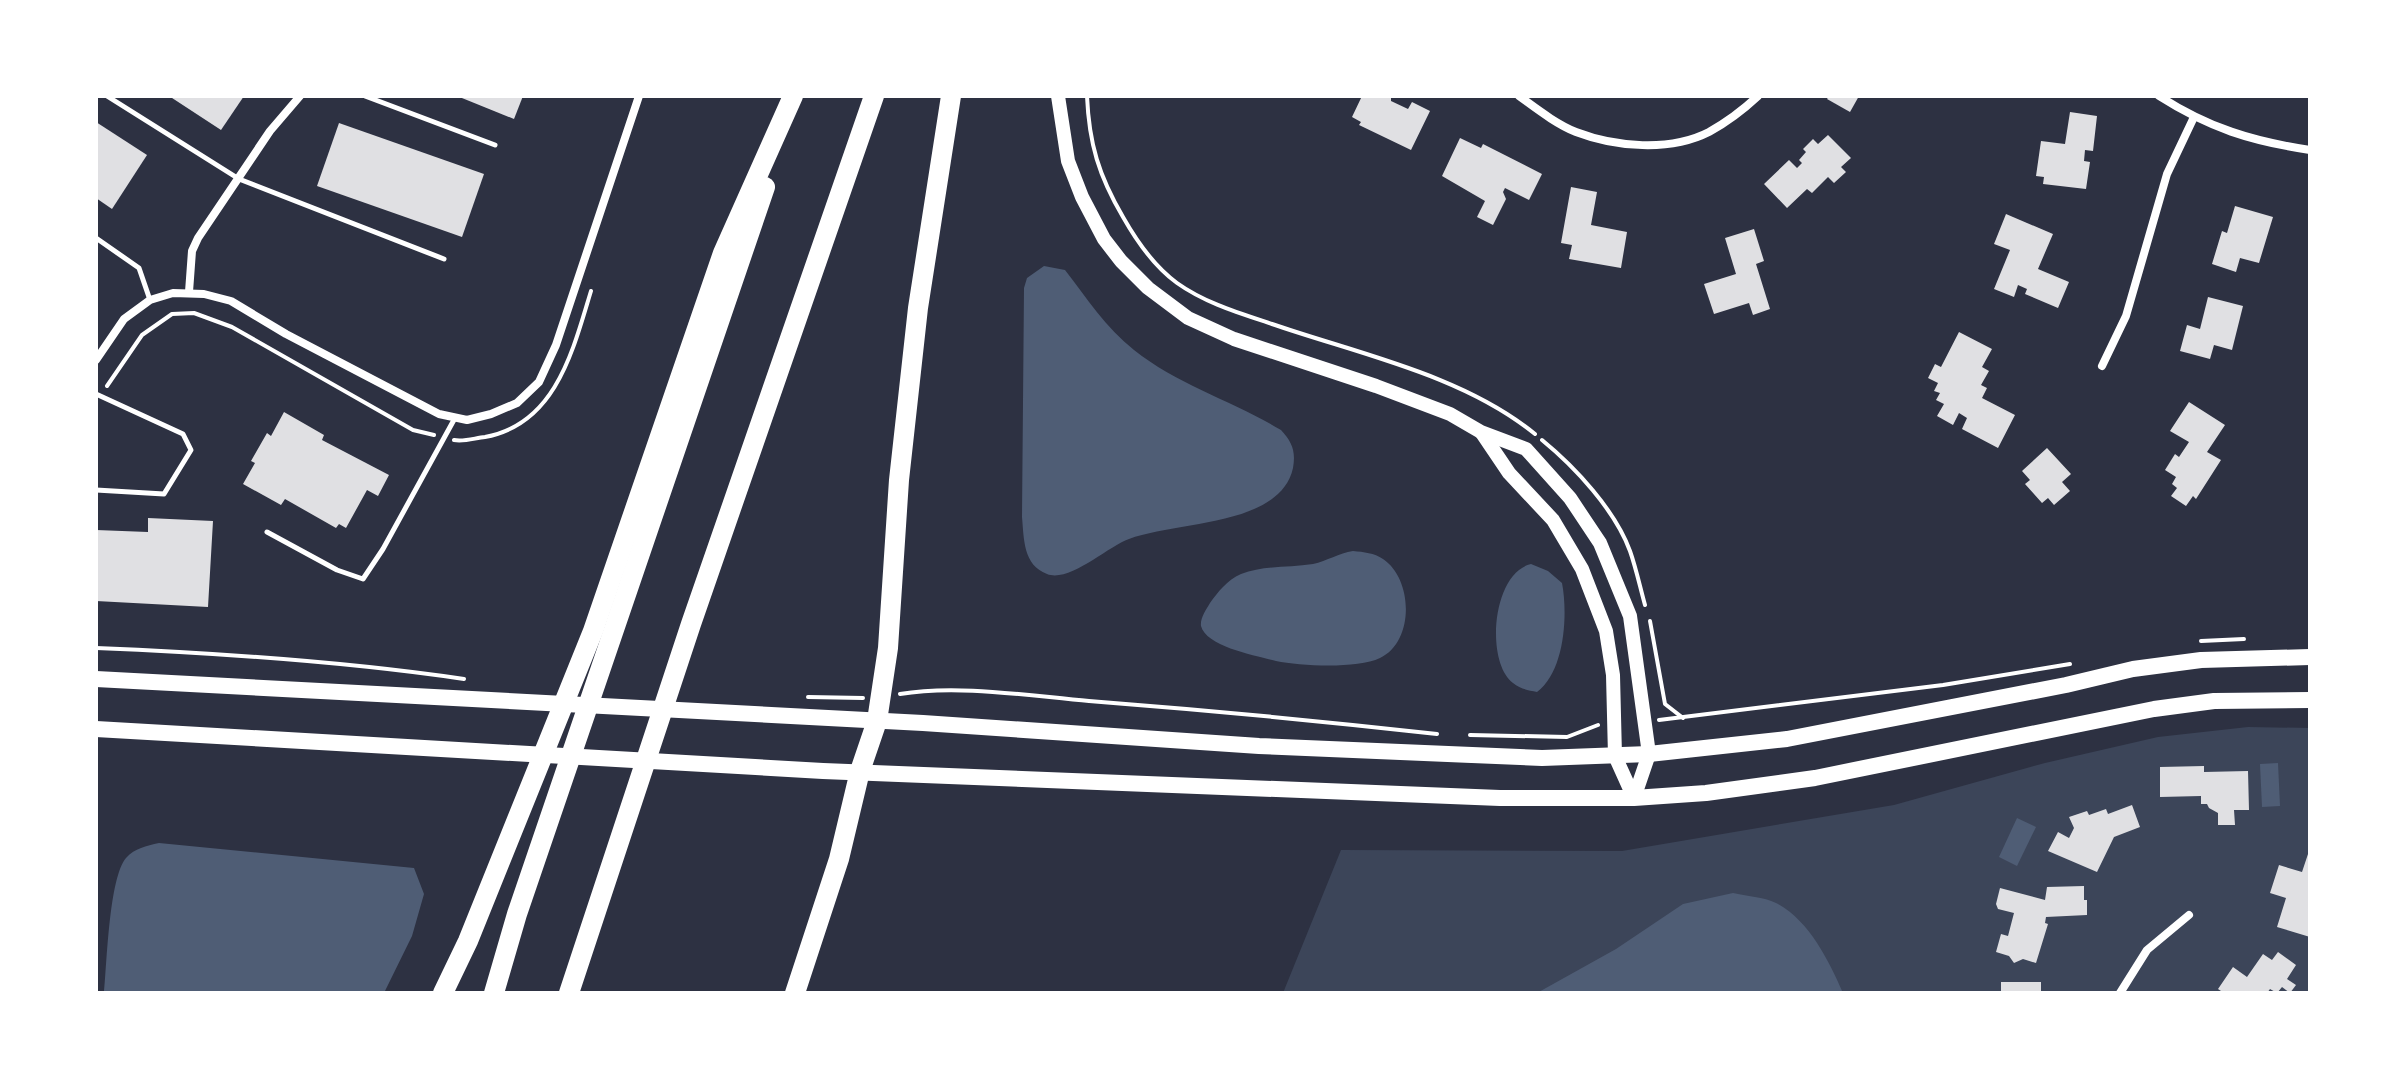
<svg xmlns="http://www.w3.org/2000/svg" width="2406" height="1089" viewBox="0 0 2406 1089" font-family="Spectral,serif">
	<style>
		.green { fill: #3c4559 }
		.water { fill: #4f5d75 }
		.building { fill: #e0e0e3 }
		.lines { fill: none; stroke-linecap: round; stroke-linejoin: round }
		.path { stroke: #fff; stroke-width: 4 }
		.service { stroke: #fff; stroke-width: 5 }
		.minor { stroke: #fff; stroke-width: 8 }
		.tertiary { stroke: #fff; stroke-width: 14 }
		.secondary { stroke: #fff; stroke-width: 16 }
		.motorway { stroke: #fff; stroke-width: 20 }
	</style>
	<rect width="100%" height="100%" fill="#2d3142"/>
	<!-- green -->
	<path class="green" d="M2248 727 2310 728V993H1283L1341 850 1622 851 1894 805 2045 763 2158 737Z"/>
	<!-- water -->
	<g class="water">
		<path d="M1044 266 1065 270C1086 297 1106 328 1134 350 1178 385 1233 401 1281 430 1292 442 1296 451 1293 468 1280 527 1176 521 1129 539 1107 547 1069 583 1047 574 1023 565 1024 539 1022 517L1024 288 1027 278Z"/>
		<path d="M1353 551C1364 552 1374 553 1383 559 1413 579 1415 641 1380 658 1357 669 1301 666 1276 661 1258 656 1206 647 1201 626 1200 618 1206 610 1210 603 1218 592 1227 580 1241 574 1263 565 1289 568 1313 564 1327 561 1339 553 1353 551Z"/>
		<path d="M1531 564 1548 571 1562 583C1568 614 1565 671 1537 692 1528 690 1520 689 1513 683 1485 662 1492 573 1531 564Z"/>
		<path d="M2278 763 2280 806 2262 807 2260 764Z"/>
		<path d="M2017 818 2036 827 2017 866 1999 857Z"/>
		<path d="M159 843 414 868 424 894 412 936 384 993H104C107 964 109 878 126 858 135 848 146 846 159 843Z"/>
		<path d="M1733 893C1746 896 1764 897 1776 903 1809 920 1829 961 1843 993H1537L1616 949 1683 904Z"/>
	</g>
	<!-- building -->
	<g class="building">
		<path d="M169 96H244L221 130Z"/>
		<path d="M457 96H523L514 119Z"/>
		<path d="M1362 96H1391V101L1408 109 1412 102 1430 111 1411 150 1359 125 1361 122 1352 117Z"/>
		<path d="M1829 96H1859L1850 112 1827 99Z"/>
		<path d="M2070 112 2097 116 2093 151 2085 150 2084 161 2090 162 2086 189 2043 184 2044 177 2036 176 2041 141 2065 144Z"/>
		<path d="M96 122 147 155 112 209 96 198Z"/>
		<path d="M339 123 484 174 462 237 317 186Z"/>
		<path d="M1828 135 1851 158 1841 167 1846 172 1834 183 1828 177 1812 193 1807 189 1787 208 1764 184 1789 160 1797 168 1802 163 1799 160 1806 152 1803 149 1813 139 1818 144Z"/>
		<path d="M1460 138 1481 148 1483 144 1542 174 1529 200 1505 188 1503 192 1506 199 1493 225 1477 217 1485 201 1442 176Z"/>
		<path d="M1571 187 1597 192 1591 225 1627 232 1621 268 1569 259 1572 245 1561 243Z"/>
		<path d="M2235 206 2273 217 2259 263 2240 258 2236 272 2212 264 2222 231 2227 233Z"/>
		<path d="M2006 214 2053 234 2038 269 2069 282 2058 308 2025 294 2027 289 2018 285 2014 297 1994 289 2010 250 1994 244Z"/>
		<path d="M1754 229 1764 261 1756 264 1770 309 1753 315 1749 303 1714 314 1704 284 1736 274 1725 238Z"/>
		<path d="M2208 297 2243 306 2232 350 2214 345 2210 359 2180 351 2187 325 2200 329Z"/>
		<path d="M1959 332 1992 349 1982 367 1989 371 1981 385 1987 388 1982 398 2015 415 1998 448 1962 429 1967 418 1959 413 1953 425 1937 416 1944 404 1936 400 1940 393 1934 391 1938 383 1928 378 1935 364 1941 367Z"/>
		<path d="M2189 402 2225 425 2207 452 2221 460 2196 499 2193 496 2186 506 2171 496 2177 488 2172 484 2176 477 2165 470 2175 454 2179 457 2189 442 2170 431Z"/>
		<path d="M284 412 324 435 322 440 389 475 378 496 367 490 346 528 339 524 336 528 285 499 281 505 243 484 255 463 251 461 267 433 271 436Z"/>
		<path d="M2047 448 2071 474 2062 482 2070 491 2054 505 2048 498 2042 503 2025 484 2030 480 2022 471Z"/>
		<path d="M148 518 213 521 208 607 96 601V530L148 532Z"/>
		<path d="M2204 766V772L2248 771 2249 810H2234L2235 825H2218V813L2209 808 2207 804H2201V796L2160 797V767Z"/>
		<path d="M2132 805 2140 827 2114 837 2097 872 2048 851 2058 832 2069 838 2074 828 2069 817 2087 811 2089 815 2106 809 2108 814Z"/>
		<path d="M2310 848V937L2277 927 2286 898 2270 893 2279 865 2302 872Z"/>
		<path d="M2084 886V900H2087V915L2046 917 2045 923 2048 924 2036 963 2023 959 2014 963 2009 956 1996 952 2001 934 2008 936 2014 913 1998 909 1996 904 2000 888 2045 900 2047 887Z"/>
		<path d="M2278 952 2296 965 2287 979 2296 985 2290 993 2282 987 2277 993 2270 989 2267 993H2224L2218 989 2233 967 2247 977 2263 954 2272 960Z"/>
		<rect x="2001" y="982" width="40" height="11"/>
	</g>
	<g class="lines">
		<!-- path -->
		<g class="path">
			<path d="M1087 96C1089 144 1099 176 1123 217 1136 240 1155 267 1177 283 1205 303 1239 313 1272 324 1359 354 1463 375 1535 434"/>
			<path d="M107 386 142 335 172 314 194 313 232 327 413 430 434 435"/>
			<path d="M454 440C464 442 475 438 485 437 556 424 573 350 591 291"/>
			<path d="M1542 440C1575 467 1615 510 1630 551 1636 568 1640 587 1645 605"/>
			<path d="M1650 621 1665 704 1683 718"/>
			<path d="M2201 641 2244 639"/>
			<path d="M96 648C219 653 342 661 464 679"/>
			<path d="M900 694C957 684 1030 696 1089 701 1205 710 1321 721 1437 734"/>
			<path d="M808 697 863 698"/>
			<path d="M1659 720 1943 685 2070 664"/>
			<path d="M1470 735 1567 737 1598 725"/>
		</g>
		<!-- service -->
		<g class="service">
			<path d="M107 96 239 179 444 259"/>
			<path d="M365 96 495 145"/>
			<path d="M96 238 139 268 150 300"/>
			<path d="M96 394 183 434 191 450 164 494 96 490"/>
			<path d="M267 532 337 570 363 579 383 549 455 418"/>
		</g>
		<!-- minor -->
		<g class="minor">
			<path d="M1519 96C1537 109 1556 124 1576 132 1615 147 1670 152 1709 132 1727 122 1743 110 1758 96"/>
			<path d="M2159 96C2209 128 2251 141 2310 150"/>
			<path d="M189 292 192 251 198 238 270 131 300 96"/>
			<path d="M96 360 124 319 150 300 173 293 204 294 231 301 286 334 439 414 467 420 491 414 517 403 539 382 556 345 639 96"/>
			<path d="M2102 366 2126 316 2167 174 2194 117"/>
			<path d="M2120 993 2147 950 2189 915"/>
		</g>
		<!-- tertiary -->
		<g class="tertiary">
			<path d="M1058 96 1068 161 1082 197 1104 239 1121 261 1148 288 1188 318 1234 339 1376 386 1450 414 1481 432 1526 449 1570 498 1600 543 1630 616 1649 754 1634 798"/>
			<path d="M1482 433 1509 473 1553 520 1582 569 1606 631 1613 675 1615 756 1634 798"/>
		</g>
		<!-- secondary -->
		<g class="secondary">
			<path d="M96 679 923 723 1259 746 1542 758 1649 754 1787 739 2066 685 2133 669 2201 660 2310 657"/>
			<path d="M96 729 823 771 1500 798H1634L1706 793 1815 778 2154 709 2214 701 2310 700"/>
		</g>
		<!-- motorway -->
		<g class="motorway">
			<path d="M443 993 468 941 593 631 723 253 793 96"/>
			<path d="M494 993 517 914 765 187"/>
			<path d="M569 993 691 624 874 96"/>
			<path d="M795 993 839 859 860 771 877 721 888 648 899 480 918 308 951 96"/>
		</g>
	</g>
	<!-- border -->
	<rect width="2406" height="1089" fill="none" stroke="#ffffff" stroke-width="196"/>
</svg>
